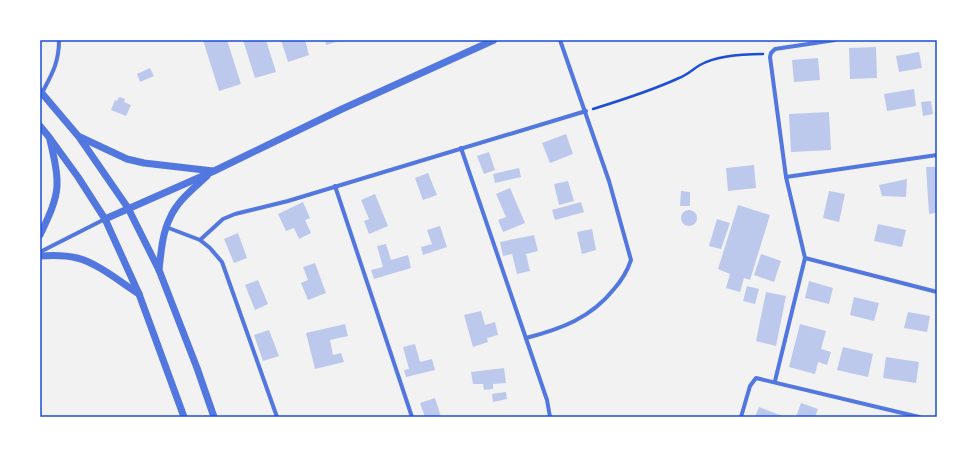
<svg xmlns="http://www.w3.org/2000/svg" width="977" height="457" viewBox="0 0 977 457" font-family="Karla,sans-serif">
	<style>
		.building { fill: #bdc9ec }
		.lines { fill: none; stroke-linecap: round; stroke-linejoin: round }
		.path { stroke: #1d4ed8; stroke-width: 2.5 }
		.minor { stroke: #5277de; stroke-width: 4 }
		.tertiary { stroke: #5277de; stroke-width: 7 }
		.neatline { fill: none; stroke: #1d4ed8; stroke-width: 1.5 }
	</style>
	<rect width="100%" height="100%" fill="#f2f2f2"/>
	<!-- building -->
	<g class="building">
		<path d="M203 40H227L241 84 219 91Z"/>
		<path d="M243 40H266L276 72 255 78Z"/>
		<path d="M281 40H305L309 55 288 62Z"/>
		<path d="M325 40H342L326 45Z"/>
		<path d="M876 47 877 78 850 79 849 48Z"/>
		<path d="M919 52 922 68 899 72 896 56Z"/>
		<path d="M818 58 820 80 794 82 792 60Z"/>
		<path d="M150 68 154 76 140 82 137 74Z"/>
		<path d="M914 89 916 106 887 111 884 94Z"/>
		<path d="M119 97 125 99 124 102 131 105 126 116 111 110 115 100 117 101Z"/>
		<path d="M931 101 933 114 923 116 921 102Z"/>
		<path d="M829 112 831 150 791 152 789 114Z"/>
		<path d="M566 134 573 154 550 163 542 143Z"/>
		<path d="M489 152 495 170 484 174 477 156Z"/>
		<path d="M754 165 756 188 728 191 726 168Z"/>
		<path d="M926 167H937V213L929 214Z"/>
		<path d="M519 168 521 177 495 183 493 174Z"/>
		<path d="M428 173 437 195 423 200 415 178Z"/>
		<path d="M907 179 906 197 882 196 879 185Z"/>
		<path d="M568 181 574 201 559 205 554 184Z"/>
		<path d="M510 188 525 223 503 232 498 220 506 217 496 194Z"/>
		<path d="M681 191 690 192V206H680Z"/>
		<path d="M829 191 845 194 839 222 823 218Z"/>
		<path d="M375 194 388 226 369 234 364 221 369 219 361 200Z"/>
		<path d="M303 202 310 218 305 220 311 233 299 239 294 228 286 231 278 214Z"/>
		<path d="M581 202 584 212 555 220 552 210Z"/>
		<path d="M738 205 770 215 750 280 744 278 740 292 726 288 730 274 718 269Z"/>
		<circle cx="689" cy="218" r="8"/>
		<path d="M717 219 730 223 721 249 709 246Z"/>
		<path d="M878 224 906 230 902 247 874 241Z"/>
		<path d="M440 226 447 247 423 255 421 247 432 244 427 230Z"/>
		<path d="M592 229 596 250 582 254 577 232Z"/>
		<path d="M238 233 247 258 234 263 224 239Z"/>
		<path d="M534 235 538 251 526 254 530 271 517 274 512 254 503 256 500 242Z"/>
		<path d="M386 244 391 260 408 255 411 268 374 279 371 270 383 267 377 246Z"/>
		<path d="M761 254 781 261 774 282 754 275Z"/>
		<path d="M315 263 326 293 308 300 301 283 308 280 303 267Z"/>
		<path d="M258 280 268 304 255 310 245 285Z"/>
		<path d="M809 281 833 288 829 304 805 298Z"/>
		<path d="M747 286 759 289 755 304 743 301Z"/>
		<path d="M766 292 786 296 776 346 756 341Z"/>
		<path d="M854 297 879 303 874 321 850 315Z"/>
		<path d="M481 311 485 325 495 322 498 335 487 338 488 342 473 347 464 315Z"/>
		<path d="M908 312 930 316 927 332 904 328Z"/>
		<path d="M345 324 348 336 330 340 333 355 341 353 344 362 315 369 306 333Z"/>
		<path d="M800 324 826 331 821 349 831 352 827 365 818 362 815 374 789 367Z"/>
		<path d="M269 330 279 356 263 361 254 335Z"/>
		<path d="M415 344 420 362 432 359 435 370 406 377 404 370 409 369 403 347Z"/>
		<path d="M843 347 873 354 868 377 837 370Z"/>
		<path d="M886 357 919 362 916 383 883 378Z"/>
		<path d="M504 368 506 383 493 384V389L484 390 483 384H473L471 372Z"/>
		<path d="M506 392 507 399 493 402 492 394Z"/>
		<path d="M435 398 441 417H425L420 403Z"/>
		<path d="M801 403 818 409 815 417H796Z"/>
		<path d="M759 407 785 417H755Z"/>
	</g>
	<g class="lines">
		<!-- path -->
		<path class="path" d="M593 109C622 100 651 91 679 78 687 75 693 69 700 65 716 56 745 54 763 54"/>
		<!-- minor -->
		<g class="minor">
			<path d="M42 93C52 74 59 63 59 40"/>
			<path d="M461 148 547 400 550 417"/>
			<path d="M786 177 937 155"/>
			<path d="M335 186 412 417"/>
			<path d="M166 227 200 240 210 248 222 262 277 417"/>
			<path d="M200 240 223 219 235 214 288 201 586 111"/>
			<path d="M40 252 105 219"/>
			<path d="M805 258 937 292"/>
			<path d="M526 338C561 329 591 318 614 289 622 280 627 272 631 260L609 181 560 40"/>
			<path d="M775 381 805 258 786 177 770 57 771 53 775 49 835 40"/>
			<path d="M741 417 750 386 756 378 919 417"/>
		</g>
		<!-- tertiary -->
		<g class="tertiary">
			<path d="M40 91 79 137 128 208 159 270 197 368 214 417"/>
			<path d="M40 126 49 137 78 177 105 219 139 294 184 417"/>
			<path d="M80 137 127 159 144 163 213 171"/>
			<path d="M105 219 214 171 342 109 494 40"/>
			<path d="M40 235C47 220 56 203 57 186 58 170 53 154 50 140"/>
			<path d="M40 256C53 255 65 255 77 258 96 262 123 284 139 294"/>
			<path d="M159 270C161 253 162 234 170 218 177 201 194 188 207 176"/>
		</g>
	</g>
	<!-- border -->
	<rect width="977" height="457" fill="none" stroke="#ffffff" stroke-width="82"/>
	<rect x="41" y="41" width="895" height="375" class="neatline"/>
</svg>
